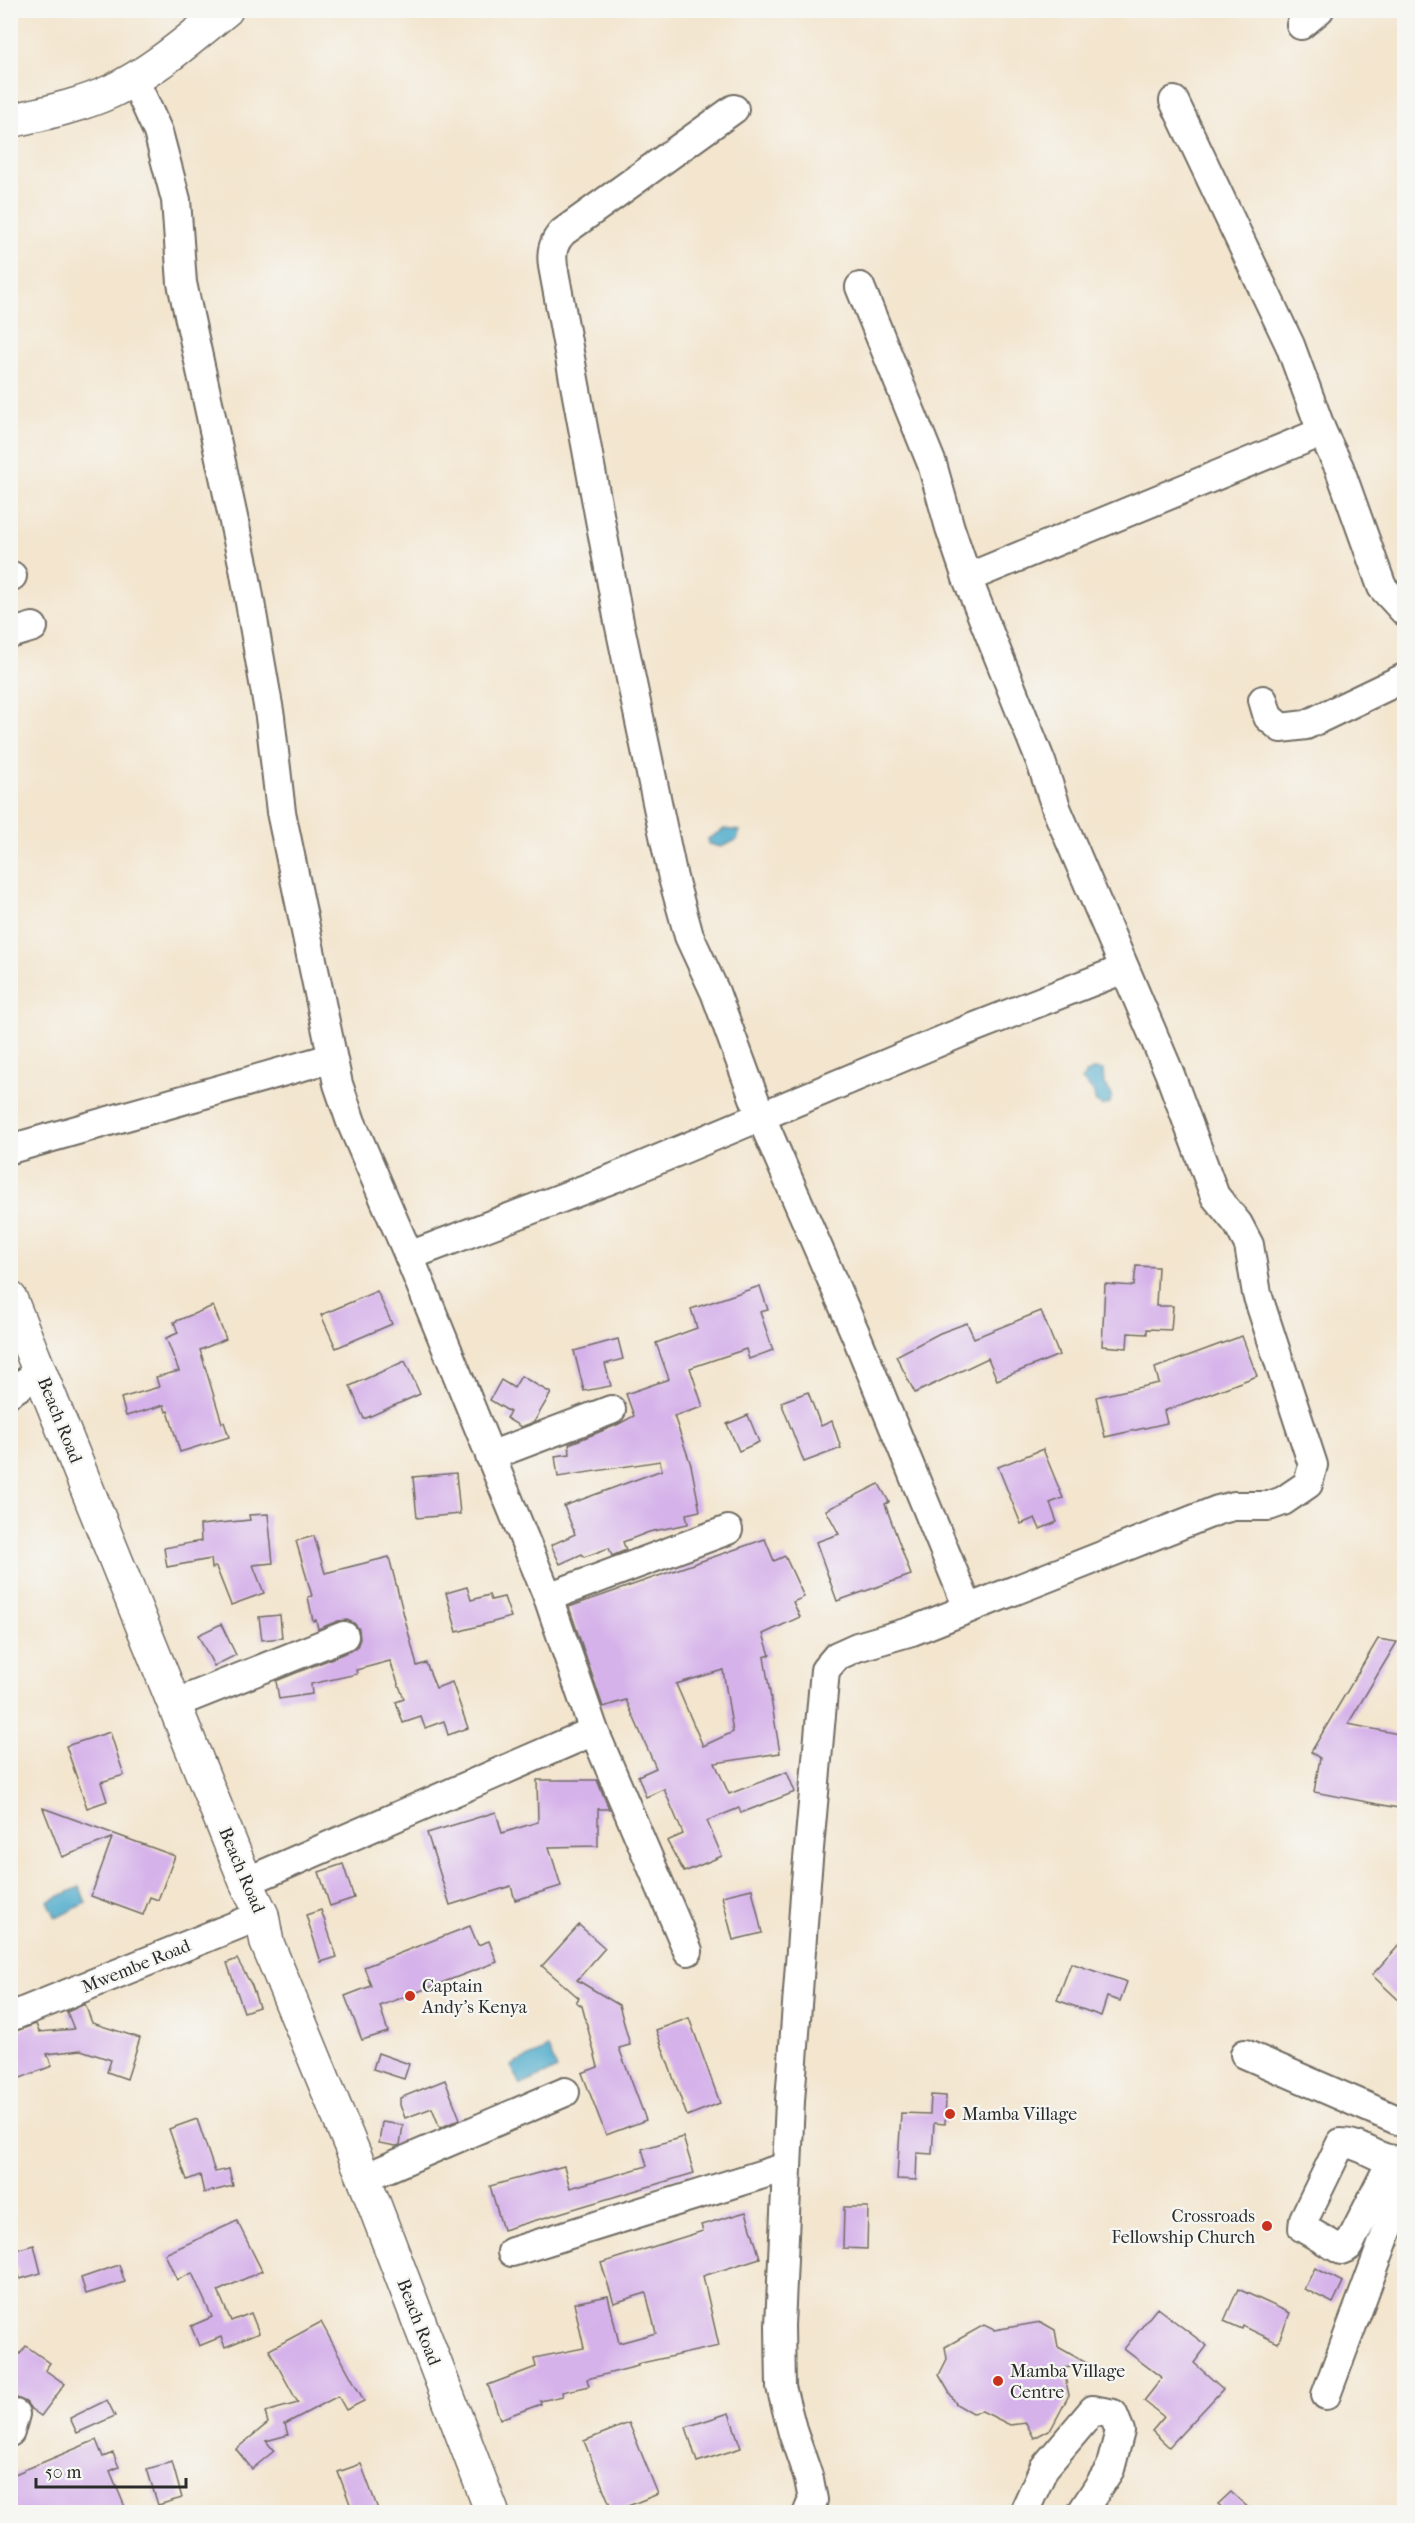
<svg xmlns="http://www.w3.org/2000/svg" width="1415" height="2523" viewBox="0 0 1415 2523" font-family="'IM FELL French Canon',serif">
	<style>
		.water { fill: #4daacb; stroke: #3c6a7b; stroke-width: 1.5 }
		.building { fill: #d6b2ea; fill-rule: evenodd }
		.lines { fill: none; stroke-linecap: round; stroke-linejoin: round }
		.minor-casing { stroke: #716c64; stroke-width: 32 }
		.major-casing { stroke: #716c64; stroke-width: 36 }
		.minor { stroke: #fff; stroke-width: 28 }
		.major { stroke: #fff; stroke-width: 33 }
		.poi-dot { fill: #c8321e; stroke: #f6f6f2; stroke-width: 2 }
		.labels { text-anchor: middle; stroke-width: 4.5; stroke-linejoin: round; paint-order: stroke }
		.street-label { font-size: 18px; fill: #2b2b2b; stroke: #f6f6f2 }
		.poi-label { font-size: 18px; fill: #2b2b2b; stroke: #f6f6f2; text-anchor: start }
	</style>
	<rect width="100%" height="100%" fill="#f6f6f2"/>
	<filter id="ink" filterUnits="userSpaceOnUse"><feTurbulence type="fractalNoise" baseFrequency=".0167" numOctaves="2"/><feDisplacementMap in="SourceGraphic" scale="12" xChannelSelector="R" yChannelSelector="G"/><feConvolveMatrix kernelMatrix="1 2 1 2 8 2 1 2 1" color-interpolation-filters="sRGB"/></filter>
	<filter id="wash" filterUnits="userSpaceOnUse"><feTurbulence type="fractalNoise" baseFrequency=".008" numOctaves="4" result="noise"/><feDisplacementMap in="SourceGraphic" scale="24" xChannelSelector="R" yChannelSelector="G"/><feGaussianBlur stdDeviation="1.35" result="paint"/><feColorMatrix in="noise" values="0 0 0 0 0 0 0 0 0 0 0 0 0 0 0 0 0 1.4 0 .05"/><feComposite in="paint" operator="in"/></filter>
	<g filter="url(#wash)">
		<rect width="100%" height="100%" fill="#f3e5ce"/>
		<!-- water -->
		<g class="water">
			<path d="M724 829 740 831 737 840 721 847 708 844V839Z"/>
			<path d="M1094 1069 1103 1070 1104 1084 1112 1095 1110 1103 1102 1106 1095 1101 1094 1092 1082 1080 1087 1073Z"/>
			<path d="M80 1887 86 1903 56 1918 48 1901Z"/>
			<path d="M548 2048 557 2069 521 2085 511 2066Z"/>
		</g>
		<g id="blocks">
			<!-- building -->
			<g class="building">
				<path d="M1136 1266 1158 1267 1156 1306H1173L1171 1330 1147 1329V1334L1128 1333 1127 1348 1102 1346 1105 1284 1134 1286Z"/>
				<path d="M760 1286 768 1310 760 1312 773 1350 749 1359 746 1349 690 1368 703 1407 674 1416 691 1465 700 1511 686 1514 688 1524 649 1532 623 1542 626 1550 612 1556 609 1548 584 1557 582 1554 560 1564 551 1545 575 1534 564 1506 662 1470 660 1461 558 1477 555 1456 570 1454 569 1444 617 1425 634 1416 626 1394 669 1379 656 1343 697 1328 691 1309Z"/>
				<path d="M377 1291 392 1324 336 1348 321 1315Z"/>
				<path d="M213 1306 226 1339 200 1350 222 1423 224 1422 229 1437 180 1452 168 1411 166 1412 164 1405 126 1416 121 1398 159 1387 156 1377 179 1371 166 1338 178 1333 174 1322Z"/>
				<path d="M1041 1311 1059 1355 997 1380 988 1358 915 1393 896 1356 940 1333 967 1323 974 1338Z"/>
				<path d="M1242 1336 1257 1376 1164 1411 1167 1423 1105 1437 1096 1397 1159 1383 1155 1368Z"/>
				<path d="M618 1339 623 1359 605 1364 611 1386 584 1391 574 1351Z"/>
				<path d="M405 1361 420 1394 364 1419 350 1386Z"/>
				<path d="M521 1376 551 1393 534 1422 521 1427 506 1418 510 1412 490 1400 501 1380 514 1388Z"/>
				<path d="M808 1392 821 1426 832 1421 841 1448 804 1462 781 1402Z"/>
				<path d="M748 1415 759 1442 739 1451 727 1424Z"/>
				<path d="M1043 1449 1063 1498 1050 1503 1057 1522 1040 1529 1035 1518 1021 1524 998 1467Z"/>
				<path d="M456 1473 460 1514 417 1518 413 1477Z"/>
				<path d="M879 1484 889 1502 885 1504 911 1575 837 1601 816 1542 839 1534 826 1510Z"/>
				<path d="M268 1514 273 1563 253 1565 264 1593 231 1605 216 1567 212 1568 211 1559 167 1567 164 1548 201 1541 200 1525 250 1520 249 1515Z"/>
				<path d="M314 1536 325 1573 389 1557 417 1666 426 1663 436 1688 452 1682 468 1728 448 1735 444 1721 425 1728 421 1717 403 1723 396 1702 404 1699 390 1661 356 1670 357 1674 311 1684 312 1694 279 1699 276 1681 350 1651 357 1647 360 1639 359 1629 354 1623 347 1620 338 1621 318 1629 316 1620 313 1621 308 1597 312 1596 296 1541Z"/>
				<path d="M765 1539 774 1561 785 1556 804 1597 793 1602 800 1617 763 1634 770 1655 764 1657 780 1753 715 1763 729 1794 787 1772 795 1792 741 1813 739 1808 707 1821 722 1856 684 1872 667 1841 683 1834 664 1789 646 1797 638 1776 656 1768 626 1700 603 1707 569 1607ZM723 1670 733 1732 703 1746 676 1684Z"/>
				<path d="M467 1587 471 1600 489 1595 491 1600 504 1597 511 1617 457 1632 446 1593Z"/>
				<path d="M280 1615 282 1638 262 1640 259 1617Z"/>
				<path d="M221 1624 236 1655 214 1666 198 1635Z"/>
				<path d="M1378 1639 1397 1642 1348 1724 1404 1735V1809L1314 1792 1320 1758 1311 1752Z"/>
				<path d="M110 1732 124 1775 101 1782 107 1801 87 1808 66 1746Z"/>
				<path d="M537 1780H597L609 1809H598V1846L549 1847 561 1886 515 1900 511 1886 450 1905 427 1833 496 1812 502 1833 538 1822Z"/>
				<path d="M43 1808 175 1856 158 1900 150 1897 143 1915 91 1896 112 1838 62 1857Z"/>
				<path d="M343 1864 354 1898 330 1906 319 1872Z"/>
				<path d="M752 1889 762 1933 733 1940 722 1896Z"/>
				<path d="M321 1910 337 1957 321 1962 306 1915Z"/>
				<path d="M579 1925 605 1948 577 1980 619 2005 630 2045 619 2048 646 2120 606 2135 582 2073 598 2067 582 2006 576 2002 579 1998 542 1966Z"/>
				<path d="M470 1926 478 1945 489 1941 497 1962 380 2006 388 2032 362 2040 345 1996 371 1986 364 1967Z"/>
				<path d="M1404 1940V2005L1372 1975Z"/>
				<path d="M237 1959 252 1986 259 2007 244 2012 227 1963Z"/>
				<path d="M1071 1963 1127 1982 1120 2001 1107 1997 1101 2016 1057 2000Z"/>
				<path d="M85 2004 92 2023 140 2038 127 2079 107 2072 111 2060 81 2050 47 2054 52 2066 10 2082V2033L36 2024 39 2032 74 2029 67 2012Z"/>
				<path d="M689 2018 720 2103 687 2116 656 2030Z"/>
				<path d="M378 2053 409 2064 404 2079 373 2069Z"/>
				<path d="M445 2080 460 2119 440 2128 432 2108 405 2118 400 2105V2098Z"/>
				<path d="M931 2095 946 2096 945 2124 934 2123 932 2154 917 2153 916 2180 897 2179 901 2113 930 2114Z"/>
				<path d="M197 2119 215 2172 229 2169 233 2186 204 2193 200 2175 187 2180 169 2129Z"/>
				<path d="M382 2122 403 2125 400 2145 396 2146 379 2143Z"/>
				<path d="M683 2137 694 2173 503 2230 490 2186 564 2166 570 2188 647 2166 642 2149Z"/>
				<path d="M844 2207H868L867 2249 843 2248Z"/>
				<path d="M746 2212 760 2258 703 2276 719 2346 637 2364 638 2366 587 2379 589 2386 562 2392 563 2396 540 2401 541 2404 500 2419 488 2385 536 2367 534 2358 584 2348 574 2303 608 2296 619 2343 656 2333 646 2293 614 2303 601 2263 703 2231 701 2225Z"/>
				<path d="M237 2221 262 2271 218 2291 231 2321 251 2313 259 2333 225 2347 221 2337 199 2346 191 2326 212 2317 192 2273 177 2280 165 2254Z"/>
				<path d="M34 2245 41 2273 20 2279 12 2251Z"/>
				<path d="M119 2265 125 2282 86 2294 81 2278Z"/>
				<path d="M1315 2268 1343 2282 1333 2303 1304 2289Z"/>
				<path d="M1238 2289 1290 2313 1278 2343 1243 2326 1242 2329 1224 2321Z"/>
				<path d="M1157 2308 1207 2346 1194 2363 1223 2389 1169 2447 1152 2431 1164 2417 1144 2401 1162 2378 1124 2349Z"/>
				<path d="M321 2322 364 2401 346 2410 338 2396 285 2424 288 2435 266 2441 274 2451 252 2469 236 2449 268 2423 265 2412 298 2403 269 2350Z"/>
				<path d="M1041 2322 1055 2330 1058 2347 1090 2365 1063 2368 1069 2395 1051 2429 1034 2438 1026 2423 1010 2425 982 2411 972 2413 956 2404 939 2375 947 2359 945 2347 984 2325 994 2330Z"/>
				<path d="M26 2346 50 2363 45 2370 65 2384 41 2416 31 2409 26 2402 10 2395V2367Z"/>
				<path d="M107 2400 115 2416 77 2433 70 2418Z"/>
				<path d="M729 2413 741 2448 697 2462 686 2427Z"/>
				<path d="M629 2423 658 2494 613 2512 584 2441Z"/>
				<path d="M96 2440 103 2457 113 2453 119 2467 110 2471 127 2512H10V2476Z"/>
				<path d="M172 2462 182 2498 158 2505 147 2469Z"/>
				<path d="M361 2464 379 2512H353L338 2472Z"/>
				<path d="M1231 2492 1253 2512H1227L1218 2504Z"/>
			</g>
		</g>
	</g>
	<g filter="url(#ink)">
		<use href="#blocks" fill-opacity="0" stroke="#716c64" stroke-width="1.5"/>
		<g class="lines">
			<defs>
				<g id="minor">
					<path d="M1301 25 1319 10"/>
					<path d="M134 79 158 132 176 200 182 283 244 568 270 717 281 812 338 1084 351 1122 409 1256 548 1597 594 1731 688 1951"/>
					<path d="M734 109 563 232C553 242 551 252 553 266L619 622 673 878 689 936 715 992 761 1117 856 1335 968 1608"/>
					<path d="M1322 432 1339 467 1382 587 1404 611"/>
					<path d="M10 576H12"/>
					<path d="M967 578 1322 432 1290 345 1174 101"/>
					<path d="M10 634 33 627"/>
					<path d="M1263 700 1268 717 1281 728 1306 725 1404 678"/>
					<path d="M10 1149 331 1058"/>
					<path d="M409 1256 614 1178 960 1033 1124 969"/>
					<path d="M10 1392 41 1372"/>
					<path d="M490 1456 611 1410"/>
					<path d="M548 1597 728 1530"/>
					<path d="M174 1704 344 1636"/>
					<path d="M246 1882 594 1731"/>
					<path d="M10 2017 262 1915"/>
					<path d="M1245 2054 1404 2123"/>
					<path d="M1391 2162 1348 2247 1341 2250 1303 2228 1304 2219 1341 2143C1365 2143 1378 2163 1404 2160"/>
					<path d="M364 2178 565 2092"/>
					<path d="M512 2252 786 2167"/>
					<path d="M1326 2395 1404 2186"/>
					<path d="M10 2432 15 2414"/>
					<path d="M808 2512 813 2500 809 2479 793 2433 781 2387 780 2326 790 2101 806 1882 825 1670 837 1656 857 1647 912 1631 1218 1510 1234 1506H1269L1283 1501 1308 1484 1313 1465 1257 1294 1249 1245 1238 1224 1215 1196 1169 1072 1057 810 1041 762 967 578 950 528 932 464 860 287"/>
					<path d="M1024 2512 1044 2468 1093 2410 1113 2414 1120 2431 1110 2469 1082 2512"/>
				</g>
				<g id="major">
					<path d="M10 121C45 113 80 106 112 91 154 71 190 39 226 10"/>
					<path d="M10 1298 246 1882 262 1915 267 1943 364 2178 492 2512"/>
				</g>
			</defs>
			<!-- minor casing -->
			<use href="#minor" class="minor-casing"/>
			<!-- major casing -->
			<use href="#major" class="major-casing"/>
			<!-- minor -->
			<use href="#minor" class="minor"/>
			<!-- major -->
			<use href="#major" class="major"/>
		</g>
	</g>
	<!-- markers -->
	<g class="poi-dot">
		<circle cx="410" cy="1996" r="6"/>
		<circle cx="950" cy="2114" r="6"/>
		<circle cx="1267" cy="2226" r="6"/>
		<circle cx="998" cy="2381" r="6"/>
	</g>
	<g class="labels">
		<!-- street labels -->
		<g class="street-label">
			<text transform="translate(60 1420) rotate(68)" y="6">Beach Road</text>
			<text transform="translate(242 1870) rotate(67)" y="6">Beach Road</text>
			<text transform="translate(136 1966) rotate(-22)" y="6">Mwembe Road</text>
			<text transform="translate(419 2322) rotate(69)" y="6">Beach Road</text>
		</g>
		<!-- poi labels -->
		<g class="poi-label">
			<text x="422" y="1992">Captain<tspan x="422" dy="21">Andy's Kenya</tspan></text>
			<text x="962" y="2120">Mamba Village</text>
			<text x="1255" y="2222" text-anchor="end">Crossroads<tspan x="1255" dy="21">Fellowship Church</tspan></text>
			<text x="1010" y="2377">Mamba Village<tspan x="1010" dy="21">Centre</tspan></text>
		</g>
	</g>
	<!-- margin -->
	<rect width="1415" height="2523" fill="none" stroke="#f6f6f2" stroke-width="36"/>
	<!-- scale -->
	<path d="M36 2478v9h150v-9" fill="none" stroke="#2b2b2b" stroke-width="3"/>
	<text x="45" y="2478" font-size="18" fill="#2b2b2b" stroke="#f6f6f2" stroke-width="4.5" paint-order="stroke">50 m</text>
</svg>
